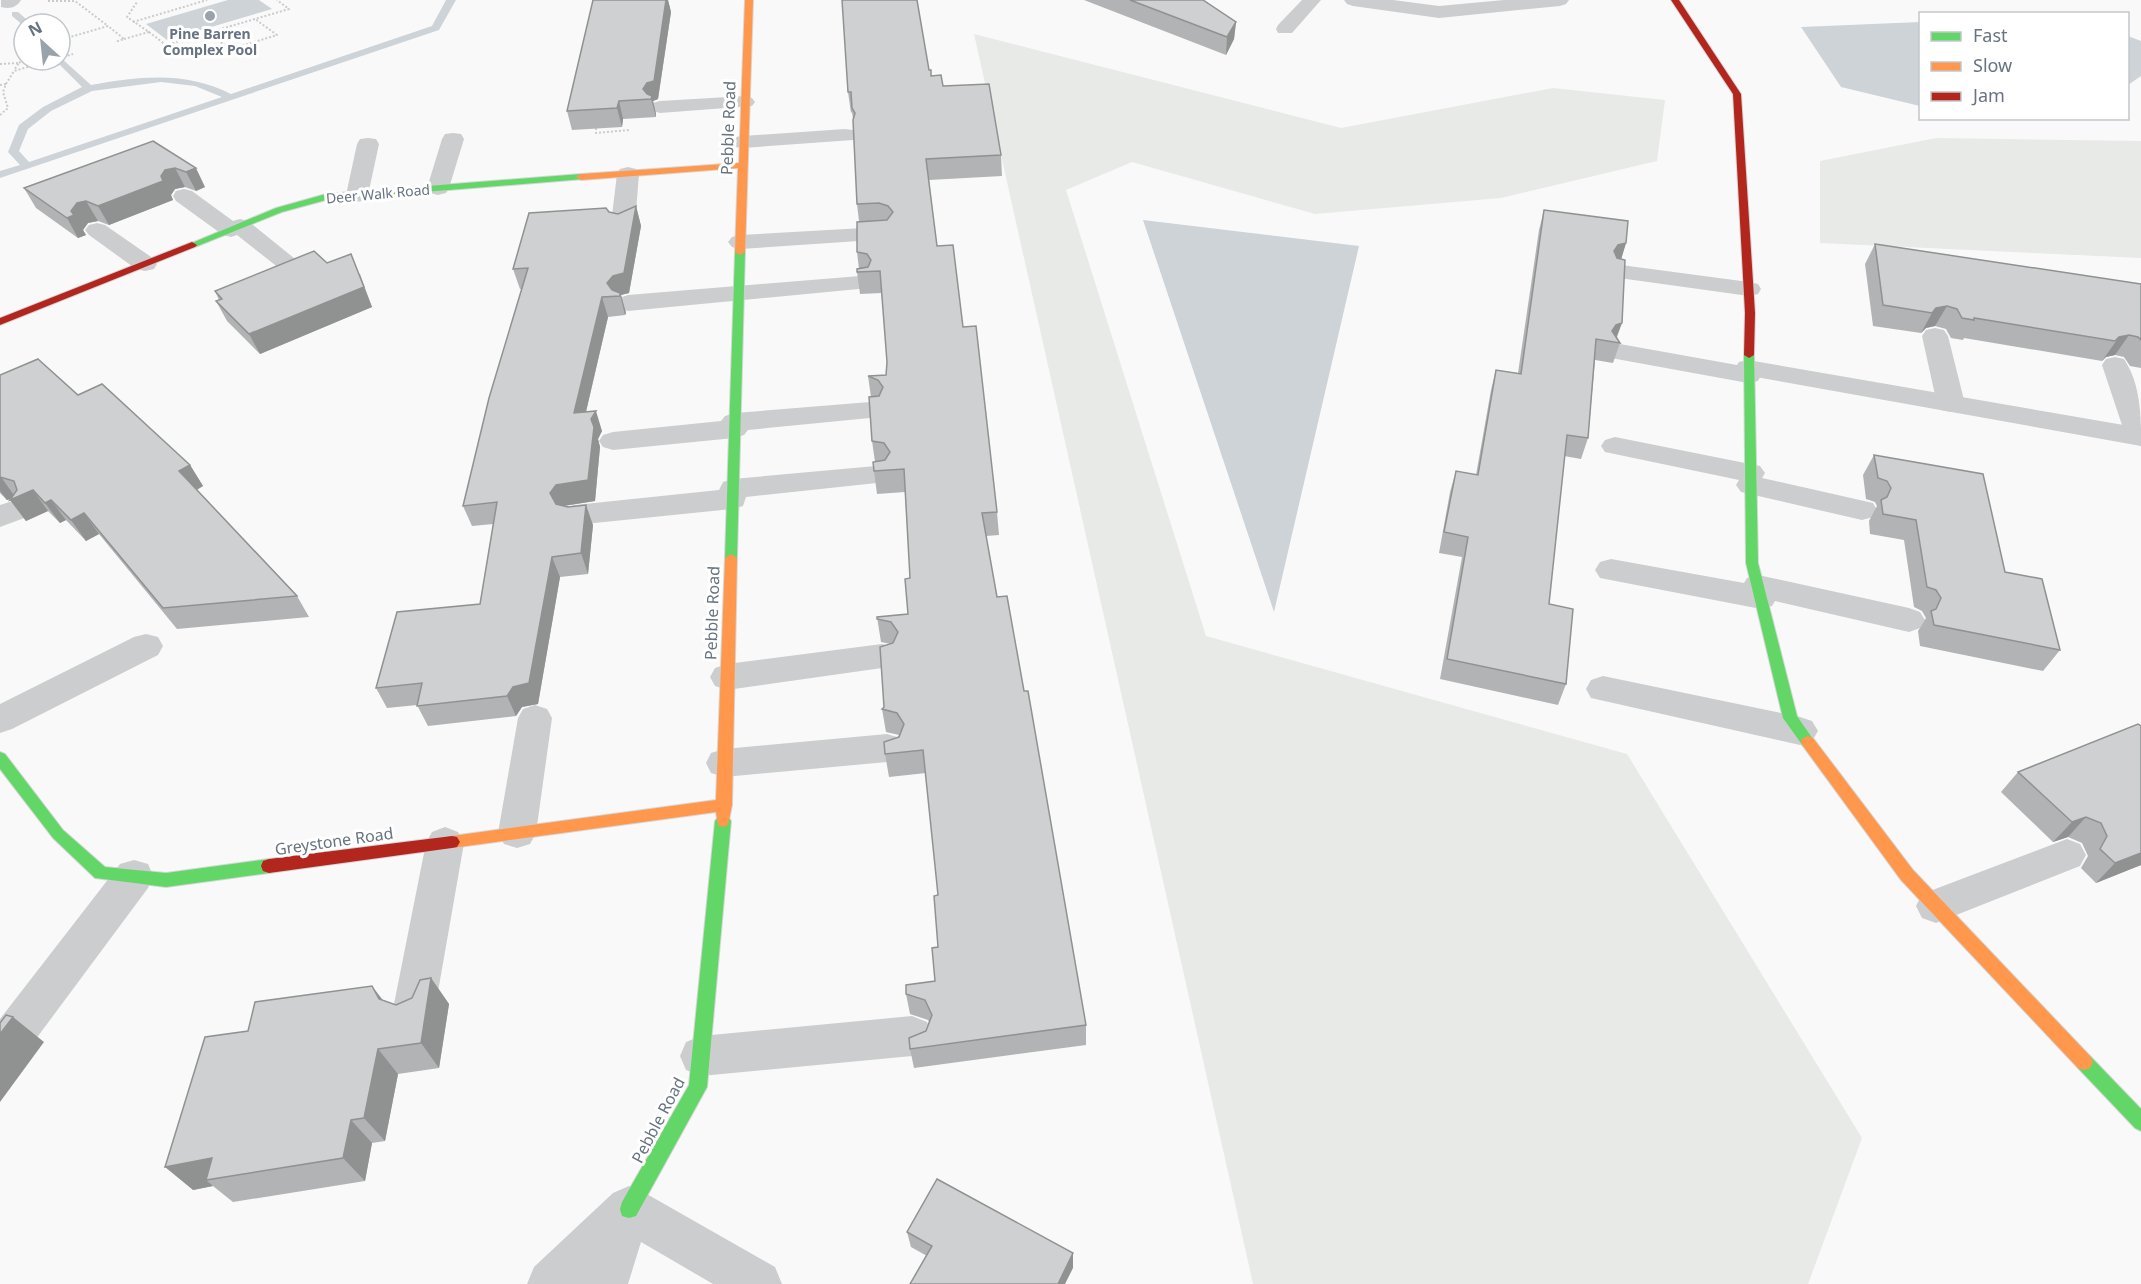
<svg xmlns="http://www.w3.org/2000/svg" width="2141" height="1284" viewBox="0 0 2141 1284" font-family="'Noto Sans',sans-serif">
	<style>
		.green { fill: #e8eae7 }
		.water { fill: #ced3d7 }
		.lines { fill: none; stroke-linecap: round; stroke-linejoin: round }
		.stream { fill: #ced3d7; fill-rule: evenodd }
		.fast-casing { stroke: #d5d6d7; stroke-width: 2 }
		.slow-casing { stroke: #d5d6d7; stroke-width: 2 }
		.jam-casing { stroke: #d5d6d7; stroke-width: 2 }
		.path { stroke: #cacbcc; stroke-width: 2; stroke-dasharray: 2 2; stroke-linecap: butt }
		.lane { fill: #cccdce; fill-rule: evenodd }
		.street { fill: #cccdce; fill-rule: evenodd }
		.fast { fill: #63d668; fill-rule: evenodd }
		.slow { fill: #ff974d; fill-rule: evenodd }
		.jam { fill: #b3261e; fill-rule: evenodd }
		.wall { fill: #b1b3b4 }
		.shaded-wall { fill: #909292 }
		.building { fill: #ced0d1; stroke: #909292; stroke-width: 1.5 }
		.poi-dot { fill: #9aa2aa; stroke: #fff; stroke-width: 2 }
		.labels { text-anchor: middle; stroke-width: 6; stroke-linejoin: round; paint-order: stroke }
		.far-poi-label { font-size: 14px; font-weight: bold; fill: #677380; stroke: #fff }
		.far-street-label { font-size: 14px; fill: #677380; stroke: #fff }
		.street-label { font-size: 16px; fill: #677380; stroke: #fff }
	</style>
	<rect width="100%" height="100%" fill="#f9f9f9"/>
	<!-- green -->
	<g class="green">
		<path d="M974 34 1341 128 1553 88 1665 100 1657 161 1501 198 1315 214 1132 162 1066 190 1206 636 1627 754 1862 1138 1808 1284H1253Z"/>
		<path d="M1936 138 2141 141V258L1820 243V161Z"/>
	</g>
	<!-- water -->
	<g class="water">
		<path d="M228 0H259L272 9 167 40 146 24Z"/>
		<path d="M1920 22V106L1841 87 1801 27Z"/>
		<path d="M2128 36 2141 41V76L2128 85Z"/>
		<path d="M1143 220 1359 246 1274 612Z"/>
	</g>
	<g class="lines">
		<!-- stream -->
		<g class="stream">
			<path d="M446 0H456L439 30 0 178V171L20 165 8 152 19 125 43 107 82 87 55 60H60V57L91 85C140 76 186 71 231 94L432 26ZM161 82 195 86 222 97 29 162 19 151 28 129 51 111 92 91Z"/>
			<path d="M12 12H18L32 24H24V26L12 16Z"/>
		</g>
		<defs>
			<g id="fast">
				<path d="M581 174 584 175V179L326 200 282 212 195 247 187 245 276 208 326 194Z"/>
				<path d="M740 249 745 252 737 558 731 562 725 558 735 252Z"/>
				<path d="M1749 352 1754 355 1758 563 1797 716 1815 742 1813 746H1803L1783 718 1746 563 1744 355Z"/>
				<path d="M0 752 5 754 63 830 105 867 166 873 269 859 275 861 277 866 275 871 269 873 166 887 95 878 53 838 0 769Z"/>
				<path d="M723 815 728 817 731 821 707 1087 636 1216 629 1218 622 1216 620 1209 622 1202 689 1085 715 821 718 817Z"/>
				<path d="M2084 1054 2090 1056 2141 1109V1131L2135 1128 2078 1068 2075 1062 2078 1056Z"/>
			</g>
			<g id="slow">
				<path d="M745 0H753L745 252 740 255 735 252 738 168 581 180 576 177 581 174 739 163Z"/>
				<path d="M731 554 737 558 732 805 728 825 723 827 718 825 716 812 452 848 447 847 444 842 447 837 452 836 716 800 725 558Z"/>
				<path d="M1808 736 1813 738 1913 870 2090 1056 2093 1062 2090 1068 2084 1070 2078 1068 1901 880 1803 746 1801 742 1803 738Z"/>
			</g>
			<g id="jam">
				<path d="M1671 0H1679L1741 94 1755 313 1754 355 1749 358 1744 355 1745 313 1733 94Z"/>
				<path d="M192 242 197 245 195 247 0 325V318Z"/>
				<path d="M452 836 457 837 460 842 457 847 452 848 269 873 263 871 261 866 263 861 269 859Z"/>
			</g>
		</defs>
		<!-- fast casing -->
		<use href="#fast" class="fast-casing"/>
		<!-- slow casing -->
		<use href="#slow" class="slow-casing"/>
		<!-- jam casing -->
		<use href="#jam" class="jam-casing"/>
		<!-- path -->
		<g class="path">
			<path d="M48 1H75L108 26"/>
			<path d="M133 22 207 0"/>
			<path d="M149 32 166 45 289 9 277 0"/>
			<path d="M207 34 232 49 277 35 255 19"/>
			<path d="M124 39 149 32 127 17 137 2"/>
			<path d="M60 40 108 26 124 39 115 42"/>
			<path d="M60 58 73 54"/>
			<path d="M19 63 24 59"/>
			<path d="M0 64 19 63 14 70"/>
			<path d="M6 84 14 71 52 60"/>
			<path d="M0 85 6 84 3 92 8 108 0 115"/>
			<path d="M596 128V133L629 130"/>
		</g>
		<!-- lane -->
		<g class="lane">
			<path d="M1302 0H1321L1292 33H1278L1276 29 1278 25Z"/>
			<path d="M745 96 752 98 755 102 752 106 660 113 653 111 650 107 653 103 660 101Z"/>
			<path d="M845 129 853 130 856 135 853 140 743 148 735 147 732 142 735 137 743 136Z"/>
			<path d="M453 133 461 134 464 139 449 188 446 193 438 195 430 193 427 188 442 139 445 134Z"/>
			<path d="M368 138 376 139 379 144 368 195 365 200 357 202 349 200 346 195 357 144 360 139Z"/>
			<path d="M628 167 636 169 639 174 635 224 631 229 623 231 615 229 611 224 617 174 620 169Z"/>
			<path d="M184 189 192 191 233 221 240 219 248 221 310 271 307 276 298 278 289 276 237 235 231 237 223 235 176 201 173 196 176 191Z"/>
			<path d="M97 223 105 225 154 259 157 264 154 269 145 271 136 269 89 235 85 230 89 225Z"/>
			<path d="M881 227 889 229 893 234 889 239 740 249 732 247 728 242 732 237 740 235Z"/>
			<path d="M1621 265 1749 282 1758 284 1761 289 1758 294 1749 296 1612 277 1609 272 1612 267Z"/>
			<path d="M860 276 869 278 872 283 869 288 628 311 619 308 615 303 619 298 628 295Z"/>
			<path d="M1935 328 1944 330 1948 336 1965 404 1961 410 1951 412 1941 410 1937 404 1922 336 1926 330Z"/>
			<path d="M1620 344 1748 367 1758 369 1761 375 1758 381 1748 383 1611 358 1607 352 1611 346Z"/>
			<path d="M2115 357 2124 359C2141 385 2141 416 2141 446L2130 443 2126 437 2102 365 2106 359Z"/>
			<path d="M870 402 880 405 884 411 880 417 748 430 744 435 734 438 613 450 603 447 599 441 603 435 613 432 721 421 725 416 735 413Z"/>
			<path d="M1615 437 1760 466 1765 473 1762 478 1873 503 1877 510 1873 517 1862 520 1741 492 1736 485 1739 480 1605 452 1601 446 1605 440Z"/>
			<path d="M876 466 886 468 891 475 886 482 746 497 743 506 732 509 575 525 564 522 560 515 564 508 575 505 719 490 723 482 733 479Z"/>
			<path d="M16 500 27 503 31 510 27 517 0 527V505Z"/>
			<path d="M1611 559 1744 583 1747 578 1758 575 1909 608 1920 612 1925 620 1920 628 1909 632 1775 601 1772 606 1761 609 1600 578 1595 570 1600 562Z"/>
			<path d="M146 634 158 637 163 646 158 655 12 729 0 733V704L134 637Z"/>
			<path d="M882 644 894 647 899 656 894 665 882 668 727 690 715 686 710 677 715 668 727 664Z"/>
			<path d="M1603 676 1800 717 1812 721 1818 731 1812 741 1800 745 1591 698 1586 689 1591 680Z"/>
			<path d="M535 705 547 709 552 718 536 833 530 844 517 848 504 844 498 833 518 718 523 709Z"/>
			<path d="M887 734 900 738 905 748 900 758 887 762 724 777 711 773 706 763 711 753 724 749Z"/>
			<path d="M445 827 458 832 464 843 435 1009 429 1022 414 1028 399 1022 393 1009 426 843 432 832Z"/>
			<path d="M2067 839 2080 844 2086 855 2080 866 1936 923 1922 918 1916 906 1922 894Z"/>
			<path d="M134 860 148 864 153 876 148 888 27 1051 12 1057 0 1052V1019L120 864Z"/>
			<path d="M912 1016 927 1022 933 1036 927 1050 912 1056 701 1076 686 1070 680 1056 686 1042 701 1036Z"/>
			<path d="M629 1186 645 1193 775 1267 782 1284H713L641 1242 628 1284H527L534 1267 613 1193Z"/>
		</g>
		<!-- street -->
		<g class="street">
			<path d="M1 0H21C16 8 10 9 1 7Z"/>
			<path d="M1344 0H1393L1439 6 1504 0H1569L1566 4 1560 6 1439 18 1353 6 1347 4Z"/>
			<path d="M1748 360 2141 428V446L1739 374 1735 368 1739 362Z"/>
		</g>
		<!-- fast -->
		<use href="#fast" class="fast"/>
		<!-- slow -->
		<use href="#slow" class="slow"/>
		<!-- jam -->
		<use href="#jam" class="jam"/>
	</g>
	<!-- wall -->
	<g class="wall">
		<path d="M593 0H668L671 12 658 99 653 101 656 114V117L623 119 622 127 572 130 567 111Z"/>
		<path d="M1084 0H1203L1236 22 1234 39 1226 55Z"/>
		<path d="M929 70 931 76 943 86 1001 155 1002 176 929 180 937 246 963 327 997 512 999 535 986 536 997 597 1024 691 1086 1025V1045L914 1068 910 1049 926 1031 929 1022 928 1020 910 1014 906 994 935 981 938 947V895L926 773 889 777 885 754 899 735 886 732 882 709 884 707 891 644 881 642 877 617 908 614 910 578 905 492 877 494 874 471 875 462 872 441 871 397 868 376 886 375 887 362 882 293 860 294 857 272 859 269 857 252 859 221 857 204 853 119 852 112 851 113 848 92Z"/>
		<path d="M153 141 205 187 196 191 185 187 175 189 171 195 173 200 109 225 98 221 88 223 83 230 86 235 78 238 36 208 24 188Z"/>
		<path d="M636 206 641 226 629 293 621 295 626 313 625 315 608 317 586 412 602 431 598 439 600 447 595 501 564 506 593 525 588 574 560 577 538 704 522 707 516 716 428 726 417 705 387 708 376 688 480 604 493 524 472 526 463 506 522 289H520L513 269 609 212 618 214Z"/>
		<path d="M1544 210 1626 243 1621 259 1617 337 1620 343 1613 363 1595 360 1588 438 1581 459 1564 456 1549 604 1566 684 1558 705 1440 679 1462 557 1439 553 1450 492 1456 471 1476 475 1491 390 1496 370 1518 373 1539 230Z"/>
		<path d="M1875 244 2141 284V368L2130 366 2124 357 2115 355 2106 357 2102 361 1964 338 1963 340 1951 338 1946 329 1935 326 1926 328 1921 333 1873 326 1865 264Z"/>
		<path d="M327 263 360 274 372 307 260 354 227 321 216 301 219 300 215 291Z"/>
		<path d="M0 375 78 395 190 465 203 486 197 490 297 596 309 617 177 629 99 534 86 541 66 520 60 523 48 511 26 521 10 500 11 499 7 500 0 493Z"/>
		<path d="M1874 455 2005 572 2060 650 2043 671 1920 646 1918 631 1926 618 1922 611 1914 607 1904 540 1870 534 1869 521 1877 506 1875 502 1866 499 1863 475Z"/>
		<path d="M2141 726V865L2096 883 2081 868 2088 856 2082 843 2068 837 2053 842 2001 792 2018 772Z"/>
		<path d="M431 978 449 1004 439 1068 398 1074 385 1141 372 1143 365 1181 233 1202 213 1186 193 1190 248 1031 383 1000 396 1005 412 998Z"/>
		<path d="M907 1232 1073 1253V1268L927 1256 911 1247Z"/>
	</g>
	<!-- shaded-wall -->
	<g class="shaded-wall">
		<path d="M666 0H668L671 12 658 99 653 101 656 114V117L651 99H646L643 89Z"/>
		<path d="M1236 22 1234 39 1226 55 1227 37Z"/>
		<path d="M619 101 623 119 622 127 617 108Z"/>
		<path d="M175 168 185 187 175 189 171 195 173 200 109 225 98 206 161 176 165 170Z"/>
		<path d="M196 168 205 187 196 191 186 172Z"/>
		<path d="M86 201 98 221 88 223 83 230 86 235 78 238 67 218 77 203Z"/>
		<path d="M636 206 641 226 629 293 621 295 626 313 625 315 620 295 611 296 607 283Z"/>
		<path d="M1626 243 1620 263 1612 265 1614 251 1618 245Z"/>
		<path d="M351 254 372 307 260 354 249 334Z"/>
		<path d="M602 297 608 317 581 433 574 413Z"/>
		<path d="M1947 306 1935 326 1926 328 1921 333 1932 313 1936 308Z"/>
		<path d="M1622 323 1615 342 1612 331 1616 325Z"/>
		<path d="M2129 335 2115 355 2106 357 2102 361 2119 337Z"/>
		<path d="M596 411 602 431 598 439 600 447 595 501 563 506 558 514 550 493Z"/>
		<path d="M190 465 203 486 192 492 179 471Z"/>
		<path d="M0 477H1L16 498 33 490 48 511 26 521 10 500 15 498 7 500 0 491Z"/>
		<path d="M51 500 66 520 60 523 45 503Z"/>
		<path d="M586 505 593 525 588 574 581 553Z"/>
		<path d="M84 513 99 534 86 541 71 520Z"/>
		<path d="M552 557 560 577 538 704 522 707 516 716 507 696Z"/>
		<path d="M2086 817 2068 837 2053 842 2072 822Z"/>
		<path d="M2141 853V865L2096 883 2115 863Z"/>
		<path d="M431 978 449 1004 439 1068 421 1043Z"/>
		<path d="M372 986 392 1012 379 999Z"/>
		<path d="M13 1017 44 1042 0 1102V1034Z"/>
		<path d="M378 1049 398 1074 385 1141 364 1118Z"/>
		<path d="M351 1120 372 1143 365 1181 343 1158Z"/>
		<path d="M212 1158 206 1180 213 1186 193 1190 165 1167Z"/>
		<path d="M1073 1253V1268L1065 1284H1058Z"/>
	</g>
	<!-- building -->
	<g class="building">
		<path d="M593 0H666L654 81 647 83 643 89 647 94 652 96 651 99 619 101 617 108 567 111Z"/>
		<path d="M842 0H917L929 70H931V76L941 75 943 86 989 84 1001 155 926 159 937 246 953 245 963 327 976 326 997 512 982 513 997 597 1007 596 1024 691H1028L1086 1025 910 1049 909 1038 926 1031 932 1015 925 1000 906 994V985L935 981 932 948 938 947 934 896 938 895 923 750 885 754 884 742 899 737 904 724 897 713 882 709 884 707 880 647 893 643 898 632 891 622 877 619V617L908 614 905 579 910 578 904 469 874 471 873 462 885 460 890 452 884 443 872 441 869 397 879 396 883 387 878 380 868 376 886 375 887 362 880 271 857 272V269L868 267 871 260 867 254 857 252V222L887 220 893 212 888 206 879 203 857 204 853 120 855 113 852 108 851 92H848Z"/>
		<path d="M1130 0H1203L1236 22 1227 37Z"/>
		<path d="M153 141 196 168 186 172 175 168 165 170 161 176 163 181 98 206 86 201 77 203 71 211 74 215 67 218 24 188Z"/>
		<path d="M636 206 624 273 613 276 607 283 612 290 620 293V296L602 297 574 413 596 411 591 419 594 427 588 480 556 485 550 493 556 504 568 507 586 505 581 553 552 557 529 683 513 687 507 696 417 706 422 683 376 688 397 612 480 604 497 502 463 506 489 398 528 268 513 269 529 213 606 208 609 212 618 214Z"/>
		<path d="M1544 210 1628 221 1626 243 1618 245 1614 251 1617 258 1625 260 1622 323 1616 325 1612 331 1620 343 1596 339 1588 438 1567 435 1549 604 1573 609 1566 684 1447 659 1468 537 1444 532 1456 471 1478 475 1496 370 1521 374Z"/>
		<path d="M1875 244 2141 284V340L2138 337 2129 335 2119 337 2115 341 1974 318V320L1962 318 1957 309 1947 306 1936 308 1932 313 1883 305Z"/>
		<path d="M314 251 327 263 351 254 364 287 249 334 216 301 222 299 215 291Z"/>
		<path d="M38 359 78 395 102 384 190 465 179 471 297 596 163 608 84 513 71 520 51 500 45 503 33 490 10 500 17 490 14 481 0 477V375Z"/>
		<path d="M1874 455 1983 474 2005 572 2042 579 2060 650 1934 625 1931 611 1936 609 1941 598 1936 590 1927 587 1916 520 1883 514 1881 500 1887 497 1891 488 1887 481 1878 478Z"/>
		<path d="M2138 724 2141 726V853L2115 863 2100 849 2107 836 2101 823 2086 817 2072 822 2018 772Z"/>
		<path d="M431 978 421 1043 378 1049 364 1118 351 1120 343 1158 206 1180 212 1158 165 1167 205 1037 248 1031 255 1002 372 986 379 999 396 1005 412 998 420 980Z"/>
		<path d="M6 1015 13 1017 0 1034V1023Z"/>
		<path d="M937 1179 1073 1253 1058 1284H910L932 1246 907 1232Z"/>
	</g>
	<!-- markers -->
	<circle class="poi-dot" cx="210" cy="16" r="6"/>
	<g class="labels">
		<!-- far-poi labels -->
		<g class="far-poi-label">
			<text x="210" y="39">Pine Barren<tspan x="210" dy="16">Complex Pool</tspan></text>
		</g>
		<!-- far-street labels -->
		<g class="far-street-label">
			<text transform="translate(378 194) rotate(-5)" y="5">Deer Walk Road</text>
		</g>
		<!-- street labels -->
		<g class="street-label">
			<text transform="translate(728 128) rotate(-88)" y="6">Pebble Road</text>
			<text transform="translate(712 613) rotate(-88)" y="6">Pebble Road</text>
			<text transform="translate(334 841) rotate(-8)" y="6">Greystone Road</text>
			<text transform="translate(658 1120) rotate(-62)" y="6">Pebble Road</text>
		</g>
	</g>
	<!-- legend -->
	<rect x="1919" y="12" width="210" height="108" fill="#ffffff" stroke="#c2c7cc" stroke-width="1.5"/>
	<rect x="1931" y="32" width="30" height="9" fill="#63d668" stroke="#c2c7cc" stroke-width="1.5"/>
	<text x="1973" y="42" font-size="18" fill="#677380">Fast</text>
	<rect x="1931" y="62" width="30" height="9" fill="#ff974d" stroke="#c2c7cc" stroke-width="1.5"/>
	<text x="1973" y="72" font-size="18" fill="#677380">Slow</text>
	<rect x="1931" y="92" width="30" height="9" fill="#b3261e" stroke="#c2c7cc" stroke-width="1.5"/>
	<text x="1973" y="102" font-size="18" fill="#677380">Jam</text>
	<!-- north arrow -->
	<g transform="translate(42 42) rotate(333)"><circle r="28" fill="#ffffff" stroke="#c2c7cc" stroke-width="1.5"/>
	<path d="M0-4.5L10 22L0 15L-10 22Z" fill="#9aa2aa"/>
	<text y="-9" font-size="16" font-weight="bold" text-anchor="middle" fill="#677380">N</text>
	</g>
</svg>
